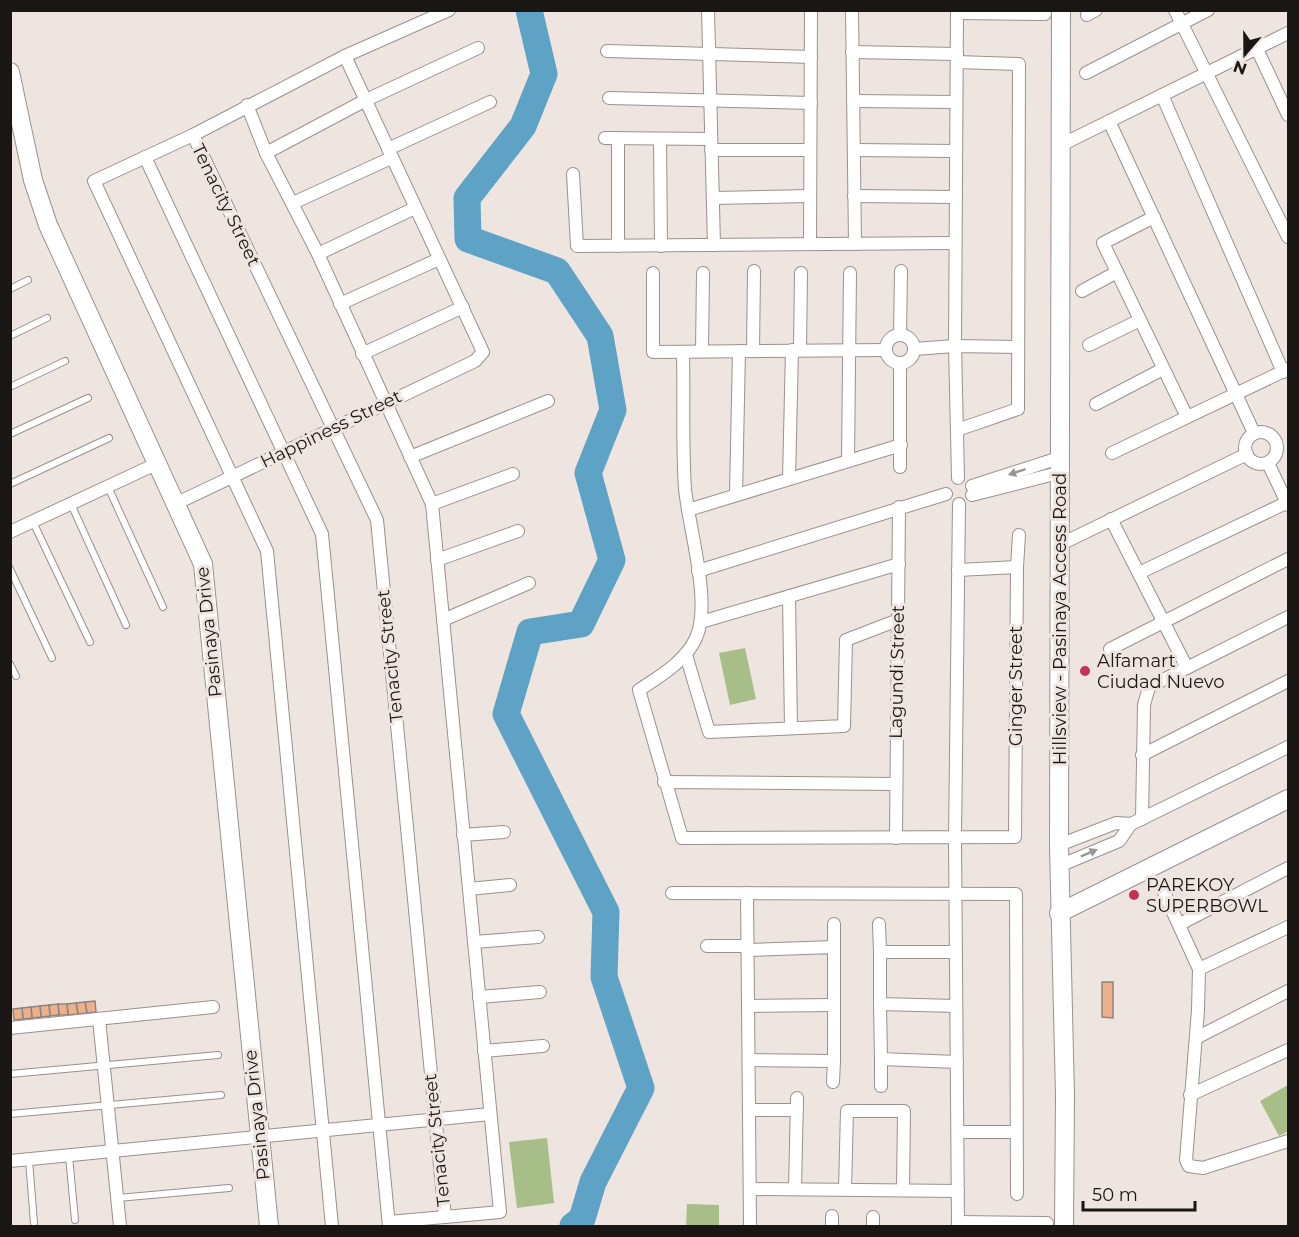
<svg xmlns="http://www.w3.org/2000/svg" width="1299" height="1237" viewBox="0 0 1299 1237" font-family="Montserrat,sans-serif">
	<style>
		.green { fill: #a7be88 }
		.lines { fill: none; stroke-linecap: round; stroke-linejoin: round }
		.river { stroke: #5ea2c5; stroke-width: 27 }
		.building { fill: #edb08d; stroke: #8d8480; stroke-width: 1.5 }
		.lane-casing { stroke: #9a918d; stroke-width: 8 }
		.street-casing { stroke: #9a918d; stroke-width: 14 }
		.secondary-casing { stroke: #9a918d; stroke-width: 20 }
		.lane { stroke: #fff; stroke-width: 6 }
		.street { stroke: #fff; stroke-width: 12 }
		.secondary { stroke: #fff; stroke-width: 18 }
		.oneway { fill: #989695 }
		.poi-dot { fill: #c33353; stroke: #efe5e0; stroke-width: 2 }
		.labels { text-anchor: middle; stroke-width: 6; stroke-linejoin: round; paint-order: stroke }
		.street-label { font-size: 18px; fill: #191614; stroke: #efe5e0 }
		.poi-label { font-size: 18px; fill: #191614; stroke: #efe5e0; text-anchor: start }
	</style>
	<rect width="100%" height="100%" fill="#efe5e0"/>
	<!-- green -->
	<g class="green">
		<path d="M745 648 756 699 730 705 719 653Z"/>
		<path d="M1288 1085V1131L1279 1136 1260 1101Z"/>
		<path d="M547 1138 554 1203 517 1208 509 1142Z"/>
		<path d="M687 1204 719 1205V1226H686Z"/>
	</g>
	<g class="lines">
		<!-- river -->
		<path class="river" d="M529 10 544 74 523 126 467 198 468 239 557 271 600 336 613 410 588 473 612 560 581 624 530 632 506 714 606 912 604 977 641 1088 593 1182 582 1219 573 1226"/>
	</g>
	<!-- building -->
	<g class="building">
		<path d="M1102 982H1113V1018L1102 1017Z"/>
		<path d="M95 1001 96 1012 87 1013 85 1002Z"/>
		<path d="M85 1002 87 1013 78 1014 76 1003Z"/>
		<path d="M76 1003 78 1014 68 1015 67 1004Z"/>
		<path d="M58 1004H67L68 1015H59Z"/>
		<path d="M58 1004 59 1015 50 1016 49 1005Z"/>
		<path d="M49 1005 50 1016 41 1017 40 1006Z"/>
		<path d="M40 1006 41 1017 32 1018 31 1007Z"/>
		<path d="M31 1007 32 1018 23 1019 22 1008Z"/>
		<path d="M22 1008 23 1019 14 1020 13 1009Z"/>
	</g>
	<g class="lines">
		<defs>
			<g id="lane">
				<path d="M10 289 28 280"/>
				<path d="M10 336 47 318"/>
				<path d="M10 387 65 361"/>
				<path d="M10 434 88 398"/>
				<path d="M10 484 109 438"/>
				<path d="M108 487 163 607"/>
				<path d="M71 504 126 625"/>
				<path d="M33 522 90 642"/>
				<path d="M10 569 52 658"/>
				<path d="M10 664 16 676"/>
				<path d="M10 1074 218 1055"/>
				<path d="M10 1114 221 1095"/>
				<path d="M69 1156 75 1220"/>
				<path d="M29 1160 34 1223"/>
				<path d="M118 1198 229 1188"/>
			</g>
			<g id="street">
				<path d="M708 10 714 245"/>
				<path d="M852 10 855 244"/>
				<path d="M957 10 955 346 958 478"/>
				<path d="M1175 10 1288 237"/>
				<path d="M957 13 1045 14"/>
				<path d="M1087 15 1096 10"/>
				<path d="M1257 49 1288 115"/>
				<path d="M607 51 811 57"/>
				<path d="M852 52 957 54"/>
				<path d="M957 62 1019 64 1018 409 957 430"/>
				<path d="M1086 73 1208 10"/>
				<path d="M1162 95 1283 372"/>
				<path d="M609 98 811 103"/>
				<path d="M853 101 956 102"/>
				<path d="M247 105 266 153 318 254 432 504 500 1212 389 1222"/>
				<path d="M1109 121 1254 433"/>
				<path d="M193 135 377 520 445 1217"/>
				<path d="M605 138 711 139"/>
				<path d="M618 138V246"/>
				<path d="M660 139 661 246"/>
				<path d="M1061 145 1288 33"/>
				<path d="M388 149 490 102"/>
				<path d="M711 150H810"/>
				<path d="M854 150 956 151"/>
				<path d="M266 153 366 100 478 48"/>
				<path d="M145 157 322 534 389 1226"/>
				<path d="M573 174 577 246 955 243"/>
				<path d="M854 196 956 197"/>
				<path d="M713 198 810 196"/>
				<path d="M293 203 391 158"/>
				<path d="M1154 217 1103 243 1187 417"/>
				<path d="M810 244 811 10"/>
				<path d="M318 254 415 208"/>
				<path d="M653 273V352L886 350"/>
				<path d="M1082 291 1117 272"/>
				<path d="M340 304 439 259"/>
				<path d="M900 335 901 271"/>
				<circle cx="900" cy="349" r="14"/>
				<path d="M1089 345 1140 320"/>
				<path d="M914 349 955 346 1018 347"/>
				<path d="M800 350 801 273"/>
				<path d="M702 351 703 273"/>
				<path d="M753 351 754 271"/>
				<path d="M683 352C684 397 682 444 685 489 689 529 712 603 696 638 685 662 660 676 639 690L682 838 1015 837 1017 567 1019 535"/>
				<path d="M362 354 463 307"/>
				<path d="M1096 404 1163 369"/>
				<circle cx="1261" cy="448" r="16"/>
				<path d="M1112 453 1288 369"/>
				<path d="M410 457 548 401"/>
				<path d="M848 461 850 273"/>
				<path d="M1268 463 1288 505"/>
				<path d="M900 467V363"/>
				<path d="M789 479 792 350"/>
				<path d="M972 486 1062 457"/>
				<path d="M736 495 739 351"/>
				<path d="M972 495 1062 472"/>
				<path d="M175 504 475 361 483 352 345 56"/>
				<path d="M432 504 513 474"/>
				<path d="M688 510 901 445"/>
				<path d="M1111 519 1187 668"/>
				<path d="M10 532 156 464"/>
				<path d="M1061 544 1247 454"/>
				<path d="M437 560 518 531"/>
				<path d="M958 570 1017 567"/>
				<path d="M698 571 946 494"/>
				<path d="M1139 573 1288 502"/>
				<path d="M789 596 791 728"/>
				<path d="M443 620 529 583"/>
				<path d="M701 622 899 564"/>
				<path d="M1110 649 1288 559"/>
				<path d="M686 655 709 732 844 726 846 640 898 620"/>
				<path d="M1142 755 1288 681"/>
				<path d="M664 782 896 784"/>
				<path d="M1142 819 1144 705 1149 687 1288 617"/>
				<path d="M463 835 504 832"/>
				<path d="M896 838 899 507"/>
				<path d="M1059 845 1116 823 1131 824"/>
				<path d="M1059 866 1119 841 1131 824 1288 747"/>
				<path d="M1161 886 1199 969 1198 1010 1186 1160 1189 1166 1203 1168 1288 1141"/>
				<path d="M469 889 510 885"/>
				<path d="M672 893 1016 894 1017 1194"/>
				<path d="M747 893 750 1226"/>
				<path d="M879 924 880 952"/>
				<path d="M1180 924 1288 868"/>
				<path d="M474 942 538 937"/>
				<path d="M707 946H747"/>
				<path d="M834 947V924"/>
				<path d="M747 950 834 947V1061L749 1060"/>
				<path d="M1199 969 1288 927"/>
				<path d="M479 997 540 992"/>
				<path d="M880 1004 881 1059 957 1062"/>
				<path d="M748 1006 834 1005"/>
				<path d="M956 1006 880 1004V952H956"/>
				<path d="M99 1019 120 1226"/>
				<path d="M10 1028 213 1007"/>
				<path d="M1196 1038 1288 991"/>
				<path d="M484 1051 543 1046"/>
				<path d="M881 1059V1086"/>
				<path d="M833 1082 834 1061"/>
				<path d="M1190 1095 1288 1050"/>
				<path d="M749 1110H797"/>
				<path d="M958 1132H1016"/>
				<path d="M10 1161 490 1114"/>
				<path d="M750 1189 958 1191"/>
				<path d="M795 1189 797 1098"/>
				<path d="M845 1189 847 1111H904L903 1190"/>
				<path d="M832 1216V1226"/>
				<path d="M873 1217V1226"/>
				<path d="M958 1222 1047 1223"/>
				<path d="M332 1226 267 551 94 181 193 135 345 56 449 10"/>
				<path d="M958 1226 955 838 959 504"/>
			</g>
			<g id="secondary">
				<path d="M1061 10 1059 845 1065 1095 1064 1226"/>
				<path d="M10 72 33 180 48 225 203 564 269 1226"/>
				<path d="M1059 913 1288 799"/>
			</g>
		</defs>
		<!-- lane casing -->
		<use href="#lane" class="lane-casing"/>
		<!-- street casing -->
		<use href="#street" class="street-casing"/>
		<!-- secondary casing -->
		<use href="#secondary" class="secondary-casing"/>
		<!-- lane -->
		<use href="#lane" class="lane"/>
		<!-- street -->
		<use href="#street" class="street"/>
		<!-- secondary -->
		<use href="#secondary" class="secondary"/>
	</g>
	<!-- one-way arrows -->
	<defs><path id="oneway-solid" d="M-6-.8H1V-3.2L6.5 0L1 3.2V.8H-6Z" transform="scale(1.5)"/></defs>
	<g class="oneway">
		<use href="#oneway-solid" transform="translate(1017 472) rotate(162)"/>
		<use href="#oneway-solid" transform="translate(1089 853) rotate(-23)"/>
	</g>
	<!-- markers -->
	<g class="poi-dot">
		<circle cx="1085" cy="671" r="6"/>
		<circle cx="1134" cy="895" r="6"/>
	</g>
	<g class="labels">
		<!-- street labels -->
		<g class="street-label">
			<text transform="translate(226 205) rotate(64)" y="6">Tenacity Street</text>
			<text transform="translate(331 429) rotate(-26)" y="6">Happiness Street</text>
			<text transform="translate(1060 619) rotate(-90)" y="6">Hillsview - Pasinaya Access Road</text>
			<text transform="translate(209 632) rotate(-96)" y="6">Pasinaya Drive</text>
			<text transform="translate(390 656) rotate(-96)" y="6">Tenacity Street</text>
			<text transform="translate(897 672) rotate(-89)" y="6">Lagundi Street</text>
			<text transform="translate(1016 686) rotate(-90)" y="6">Ginger Street</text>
			<text transform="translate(257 1115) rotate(-96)" y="6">Pasinaya Drive</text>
			<text transform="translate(437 1140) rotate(-96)" y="6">Tenacity Street</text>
		</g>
		<!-- poi labels -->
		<g class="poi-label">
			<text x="1097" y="667">Alfamart<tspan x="1097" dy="21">Ciudad Nuevo</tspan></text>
			<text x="1146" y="891">PAREKOY<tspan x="1146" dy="21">SUPERBOWL</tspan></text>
		</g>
	</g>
	<!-- border -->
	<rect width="1299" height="1237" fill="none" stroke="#191614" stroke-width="24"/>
	<!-- north arrow -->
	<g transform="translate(1245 54) rotate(200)" stroke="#efe5e0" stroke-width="4.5" paint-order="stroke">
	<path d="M0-4.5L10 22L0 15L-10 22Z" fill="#191614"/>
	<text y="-9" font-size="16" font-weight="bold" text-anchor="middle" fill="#191614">N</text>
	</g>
	<!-- scale -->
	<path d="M1083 1201v9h112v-9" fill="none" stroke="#191614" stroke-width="3"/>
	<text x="1092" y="1201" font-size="18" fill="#191614" stroke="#efe5e0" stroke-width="4.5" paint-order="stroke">50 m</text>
</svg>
